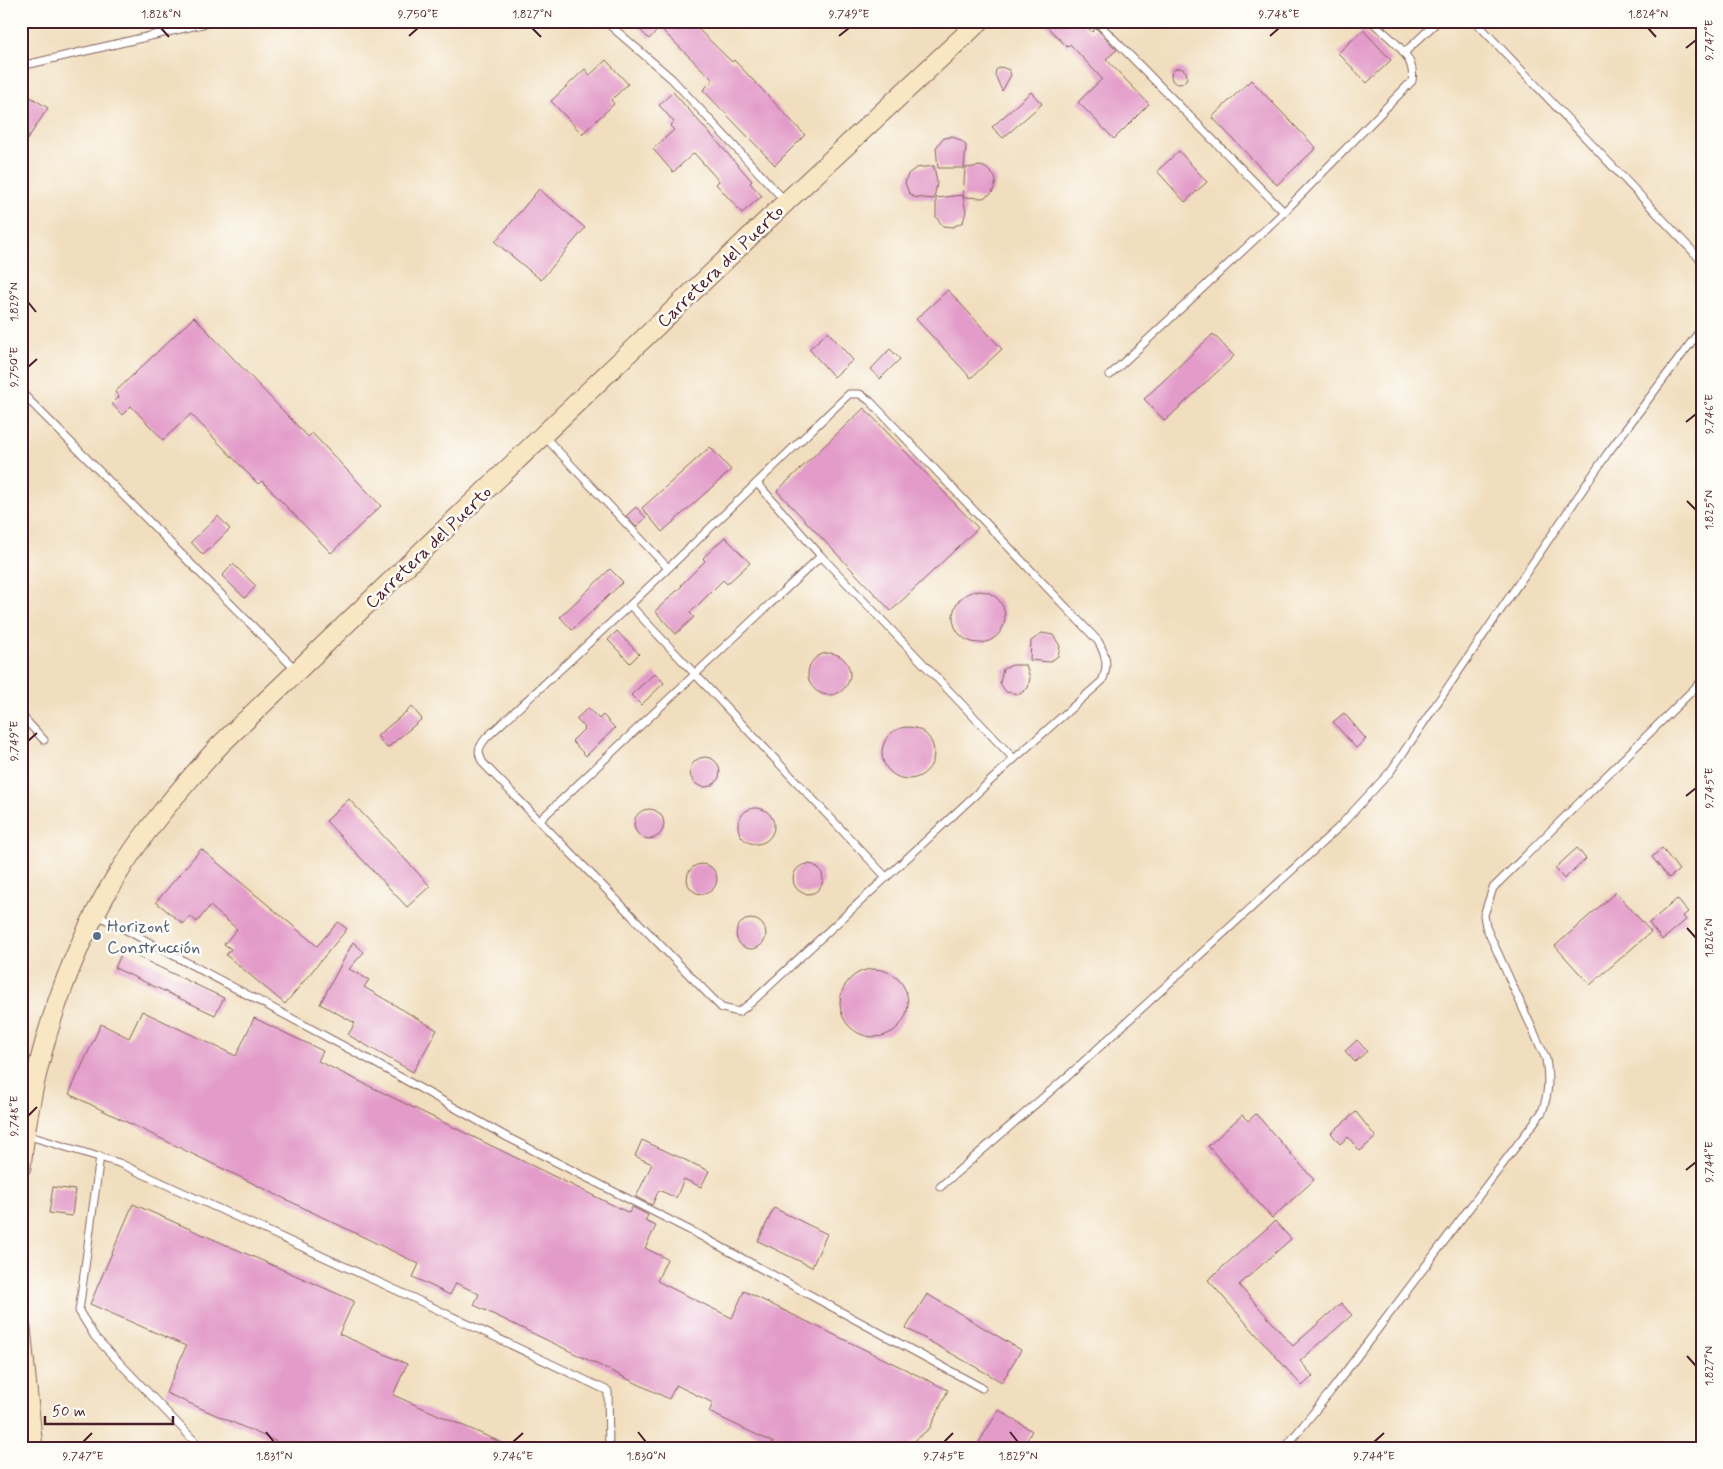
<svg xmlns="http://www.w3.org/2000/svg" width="1723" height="1469" viewBox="0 0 1723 1469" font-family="Mynerve,sans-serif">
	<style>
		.building { fill: #e39bc9 }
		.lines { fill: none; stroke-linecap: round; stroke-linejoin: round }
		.service-casing { stroke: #84625e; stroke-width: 9 }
		.secondary-casing { stroke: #84625e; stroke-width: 21 }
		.service { stroke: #fff; stroke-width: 7 }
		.secondary { stroke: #f9e7c3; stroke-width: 19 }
		.ticks { fill: none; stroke: #4a1f2b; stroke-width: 2 }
		.service-dot { fill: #5c6f8a; stroke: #fdfcf7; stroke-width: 2 }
		.labels { text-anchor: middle; stroke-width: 5; stroke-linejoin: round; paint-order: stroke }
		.street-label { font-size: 18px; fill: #4a1f2b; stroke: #fdfcf7 }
		.service-label { font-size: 18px; fill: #4e5e75; stroke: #fdfcf7; text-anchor: start }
		.neatline { fill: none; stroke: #4a1f2b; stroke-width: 2 }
		.ticks-label { font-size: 12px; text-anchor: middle; fill: #4a1f2b }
	</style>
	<rect width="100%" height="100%" fill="#fdfcf7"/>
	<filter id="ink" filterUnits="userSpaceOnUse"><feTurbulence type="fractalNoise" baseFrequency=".02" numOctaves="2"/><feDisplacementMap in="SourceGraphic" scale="10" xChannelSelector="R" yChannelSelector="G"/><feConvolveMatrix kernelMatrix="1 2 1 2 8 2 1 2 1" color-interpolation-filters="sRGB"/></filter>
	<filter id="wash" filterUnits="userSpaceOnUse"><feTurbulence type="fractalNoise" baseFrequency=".0096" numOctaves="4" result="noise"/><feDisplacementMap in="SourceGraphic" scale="20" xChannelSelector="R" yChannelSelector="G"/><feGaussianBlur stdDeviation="1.12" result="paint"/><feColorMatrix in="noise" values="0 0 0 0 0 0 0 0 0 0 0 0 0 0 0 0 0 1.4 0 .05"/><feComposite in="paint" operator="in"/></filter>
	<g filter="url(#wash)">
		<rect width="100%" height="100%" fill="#f1debe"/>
		<g id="blocks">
			<!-- building -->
			<g class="building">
				<path d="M632 21H690L732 62 734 60 805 135 775 165 703 90 713 80 660 28 649 39Z"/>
				<path d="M1042 21H1081L1092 32 1096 28 1117 50 1106 59 1149 104 1114 139 1078 102 1102 79 1070 44 1067 47Z"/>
				<path d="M1363 30 1391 60 1367 83 1338 53Z"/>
				<path d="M606 60 628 84 611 100 614 104 582 134 551 101 585 69 590 75Z"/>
				<path d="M1001 67 1009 70 1011 75 1002 91 995 75 996 70Z"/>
				<circle cx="1179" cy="76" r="8"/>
				<path d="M1251 80 1316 148 1277 185 1212 117Z"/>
				<path d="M21 91 48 108 21 149Z"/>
				<path d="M673 92 752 181 750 183 762 196 742 213 716 184 719 181 694 153 673 172 653 149 674 130 670 126 674 122 659 105Z"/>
				<path d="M1031 92 1042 104 1003 138 992 127Z"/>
				<path d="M952 136 963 142 966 146 964 168H938L936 148 942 139Z"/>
				<path d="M1179 151 1207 182 1185 202 1157 171Z"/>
				<path d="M934 166 937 183 934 199 913 197 909 193 905 183 908 174 916 168Z"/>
				<path d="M981 166 986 168 995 177 996 182 992 193 983 198 963 197 966 212 963 222 953 227 943 226 936 217V198L962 195 963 197 965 168Z"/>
				<path d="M539 189 585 228 541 280 495 242Z"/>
				<path d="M948 290 1002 349 971 378 916 319Z"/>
				<path d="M194 317 308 437 312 433 381 506 331 553 262 481 258 484 191 414 163 440 131 406 122 415 112 404 119 397 115 392Z"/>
				<path d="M828 332 853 360 834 377 809 349Z"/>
				<path d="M1213 334 1234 356 1165 421 1144 399Z"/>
				<path d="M890 349 900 359 880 379 871 369Z"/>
				<path d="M864 408 978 528 891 611 777 491Z"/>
				<path d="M710 447 731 470 662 532 642 508Z"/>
				<path d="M636 507 646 518 636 527 626 516Z"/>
				<path d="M218 516 230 529 203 555 191 542Z"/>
				<path d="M725 537 750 563 727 584 723 580 690 613 694 617 676 634 655 611 682 586 681 585 705 561 703 558Z"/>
				<path d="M233 564 256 586 245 598 222 576Z"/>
				<path d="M610 569 623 582 572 630 560 617Z"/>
				<circle cx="979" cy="617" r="26"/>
				<path d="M617 631 639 654 630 663 608 640Z"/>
				<path d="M1042 633 1053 635 1060 646 1058 656 1049 662 1030 660 1031 641Z"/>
				<circle cx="829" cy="674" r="21"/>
				<path d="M1012 665H1026L1030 678 1028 688 1020 694 1006 692 1000 683 1003 669Z"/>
				<path d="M655 673 664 683 641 705 631 695Z"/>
				<path d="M412 707 422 719 387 748 377 736Z"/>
				<path d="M588 708 599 719 603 715 615 728 586 756 572 741 585 728 576 719Z"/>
				<path d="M1344 713 1366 739 1356 748 1333 722Z"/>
				<circle cx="908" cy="753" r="26"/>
				<circle cx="705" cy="772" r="15"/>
				<path d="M349 799 430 886 407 907 326 821Z"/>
				<circle cx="756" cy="826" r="18"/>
				<circle cx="649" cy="824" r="15"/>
				<path d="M1577 848 1586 859 1564 879 1555 868Z"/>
				<path d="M1662 848 1679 870 1669 878 1652 857Z"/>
				<path d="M201 849 317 946 338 922 347 929 285 1004 226 955 231 949 224 944 237 929 210 906 197 922 190 916 183 924 156 902Z"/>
				<circle cx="808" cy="879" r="15"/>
				<circle cx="702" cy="879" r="15"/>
				<path d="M1616 892 1651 932 1590 985 1555 946Z"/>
				<path d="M1677 899 1688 912 1683 916 1686 920 1662 940 1649 923Z"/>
				<circle cx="751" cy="934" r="15"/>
				<path d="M353 942 364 952 349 969 369 980 364 987 437 1030 413 1072 348 1035 355 1023 320 1004Z"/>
				<path d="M123 950 224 998 215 1015 115 968Z"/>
				<circle cx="874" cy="1003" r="34"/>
				<path d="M142 1011 236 1056 254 1018 323 1051 318 1061 629 1213 632 1207 648 1215 645 1221 656 1226 645 1248 667 1259 657 1281 732 1318 744 1291 948 1390 930 1428 906 1448H771L774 1443 709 1412 713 1403 676 1385 669 1399 474 1305 479 1294 456 1283 450 1295 413 1277 419 1264 69 1094 101 1024 129 1038Z"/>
				<path d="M1357 1040 1367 1051 1355 1062 1345 1051Z"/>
				<path d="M1356 1112 1376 1137 1360 1151 1348 1137 1340 1144 1331 1133Z"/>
				<path d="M1256 1114 1314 1180 1272 1218 1208 1146 1242 1115 1248 1121Z"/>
				<path d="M642 1140 709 1171 701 1187 684 1179 676 1198 659 1190 652 1205 636 1197 652 1164 635 1156Z"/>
				<path d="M53 1187 75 1190 72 1216 49 1213Z"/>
				<path d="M133 1204 354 1301 339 1334 407 1364 393 1395 514 1448H291L166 1393 186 1346 90 1304Z"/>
				<path d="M774 1208 827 1234 812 1267 758 1241Z"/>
				<path d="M1275 1221 1291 1239 1239 1285 1293 1346 1341 1303 1352 1315 1300 1361 1313 1376 1302 1386 1208 1280Z"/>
				<path d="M927 1294 1021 1350 1002 1382 906 1328Z"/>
				<path d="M999 1410 1032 1431 1022 1448H975Z"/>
			</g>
		</g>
	</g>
	<g filter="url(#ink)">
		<use href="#blocks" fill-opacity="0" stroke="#84625e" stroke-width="1"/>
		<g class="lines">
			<defs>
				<g id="service">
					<path d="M605 21 672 79 786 202"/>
					<path d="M1096 21 1284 212"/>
					<path d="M1475 21 1702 261"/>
					<path d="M1404 53 1438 21"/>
					<path d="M21 66 215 21"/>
					<path d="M1110 375 1284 212 1412 81C1417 55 1388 37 1371 21"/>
					<path d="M21 392 296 670"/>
					<path d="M544 436 667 567"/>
					<path d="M757 483 821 556 1014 759"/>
					<path d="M630 605 486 738C478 748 477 752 483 763L709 995 722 1008 739 1012 753 1001 1014 759 1102 681C1109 666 1106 655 1098 641L870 401 860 394H849L630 605 886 877"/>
					<path d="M21 715 44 740"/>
					<path d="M540 820 821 556"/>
					<path d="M96 914 366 1058 507 1137 699 1235 982 1388"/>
					<path d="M26 1135 119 1163 409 1296 608 1391 609 1448"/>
					<path d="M100 1156 79 1311 95 1337 201 1448"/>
					<path d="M940 1187 1069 1075 1338 828 1390 772 1607 454 1702 328"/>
					<path d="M1285 1448 1331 1391 1542 1112C1549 1093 1549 1079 1546 1059L1486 927 1484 915 1493 888 1702 681"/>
				</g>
				<g id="secondary">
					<path d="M21 1167C31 1068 63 965 114 880 144 830 182 787 220 745L786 202 980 21"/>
					<path d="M21 1328 33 1448"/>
				</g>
			</defs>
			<!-- service casing -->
			<use href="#service" class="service-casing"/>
			<!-- secondary casing -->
			<use href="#secondary" class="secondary-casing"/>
			<!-- service -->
			<use href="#service" class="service"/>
			<!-- secondary -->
			<use href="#secondary" class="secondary"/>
		</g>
	</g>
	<!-- ticks -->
	<path class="ticks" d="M161 28 169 37M532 28 541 37M1648 28 1656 37M409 36 418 28M839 36 849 28M1270 36 1279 28M1686 48 1696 40M28 302 36 312M28 367 37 359M1686 422 1696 414M1687 501 1696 510M28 741 37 733M1686 796 1696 788M1687 928 1696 938M28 1116 37 1107M1686 1170 1696 1162M1687 1356 1696 1366M266 1432 274 1442M638 1432 646 1442M1010 1432 1018 1442M83 1442 92 1433M513 1442 523 1433M944 1442 953 1433M1374 1442 1384 1433"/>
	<!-- markers -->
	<circle class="service-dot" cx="97" cy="936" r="5"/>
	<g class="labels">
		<!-- street labels -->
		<g class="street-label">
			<text transform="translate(720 266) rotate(-44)" y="6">Carretera del Puerto</text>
			<text transform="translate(428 547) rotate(-44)" y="6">Carretera del Puerto</text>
		</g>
		<!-- service labels -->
		<g class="service-label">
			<text x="107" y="932">Horizont<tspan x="107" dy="21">Construcción</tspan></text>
		</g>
	</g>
	<!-- margin -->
	<rect width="1723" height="1469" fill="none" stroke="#fdfcf7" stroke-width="55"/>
	<!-- scale -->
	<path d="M45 1416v8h128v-8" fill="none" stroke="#4a1f2b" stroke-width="2.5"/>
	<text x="52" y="1416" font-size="15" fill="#4a1f2b" stroke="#fdfcf7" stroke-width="4" paint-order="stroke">50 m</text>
	<rect x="28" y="28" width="1668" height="1414" class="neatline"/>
	<g class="ticks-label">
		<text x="161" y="18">1.828°N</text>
		<text x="418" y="18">9.750°E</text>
		<text x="532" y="18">1.827°N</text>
		<text x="849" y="18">9.749°E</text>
		<text x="1279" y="18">9.748°E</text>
		<text x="1648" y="18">1.824°N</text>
		<text transform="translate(1709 40) rotate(-90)" y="4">9.747°E</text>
		<text transform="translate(14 302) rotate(-90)" y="4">1.829°N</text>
		<text transform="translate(14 367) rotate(-90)" y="4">9.750°E</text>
		<text transform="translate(1709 414) rotate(-90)" y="4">9.746°E</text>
		<text transform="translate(1709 510) rotate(-90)" y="4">1.825°N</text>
		<text transform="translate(14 741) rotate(-90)" y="4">9.749°E</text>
		<text transform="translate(1709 788) rotate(-90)" y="4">9.745°E</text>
		<text transform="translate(1709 938) rotate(-90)" y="4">1.826°N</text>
		<text transform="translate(14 1116) rotate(-90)" y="4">9.748°E</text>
		<text transform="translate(1709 1162) rotate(-90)" y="4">9.744°E</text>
		<text transform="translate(1709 1366) rotate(-90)" y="4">1.827°N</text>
		<text x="83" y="1460">9.747°E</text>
		<text x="274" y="1460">1.831°N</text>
		<text x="513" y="1460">9.746°E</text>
		<text x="646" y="1460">1.830°N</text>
		<text x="944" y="1460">9.745°E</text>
		<text x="1018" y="1460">1.829°N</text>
		<text x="1374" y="1460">9.744°E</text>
	</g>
</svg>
